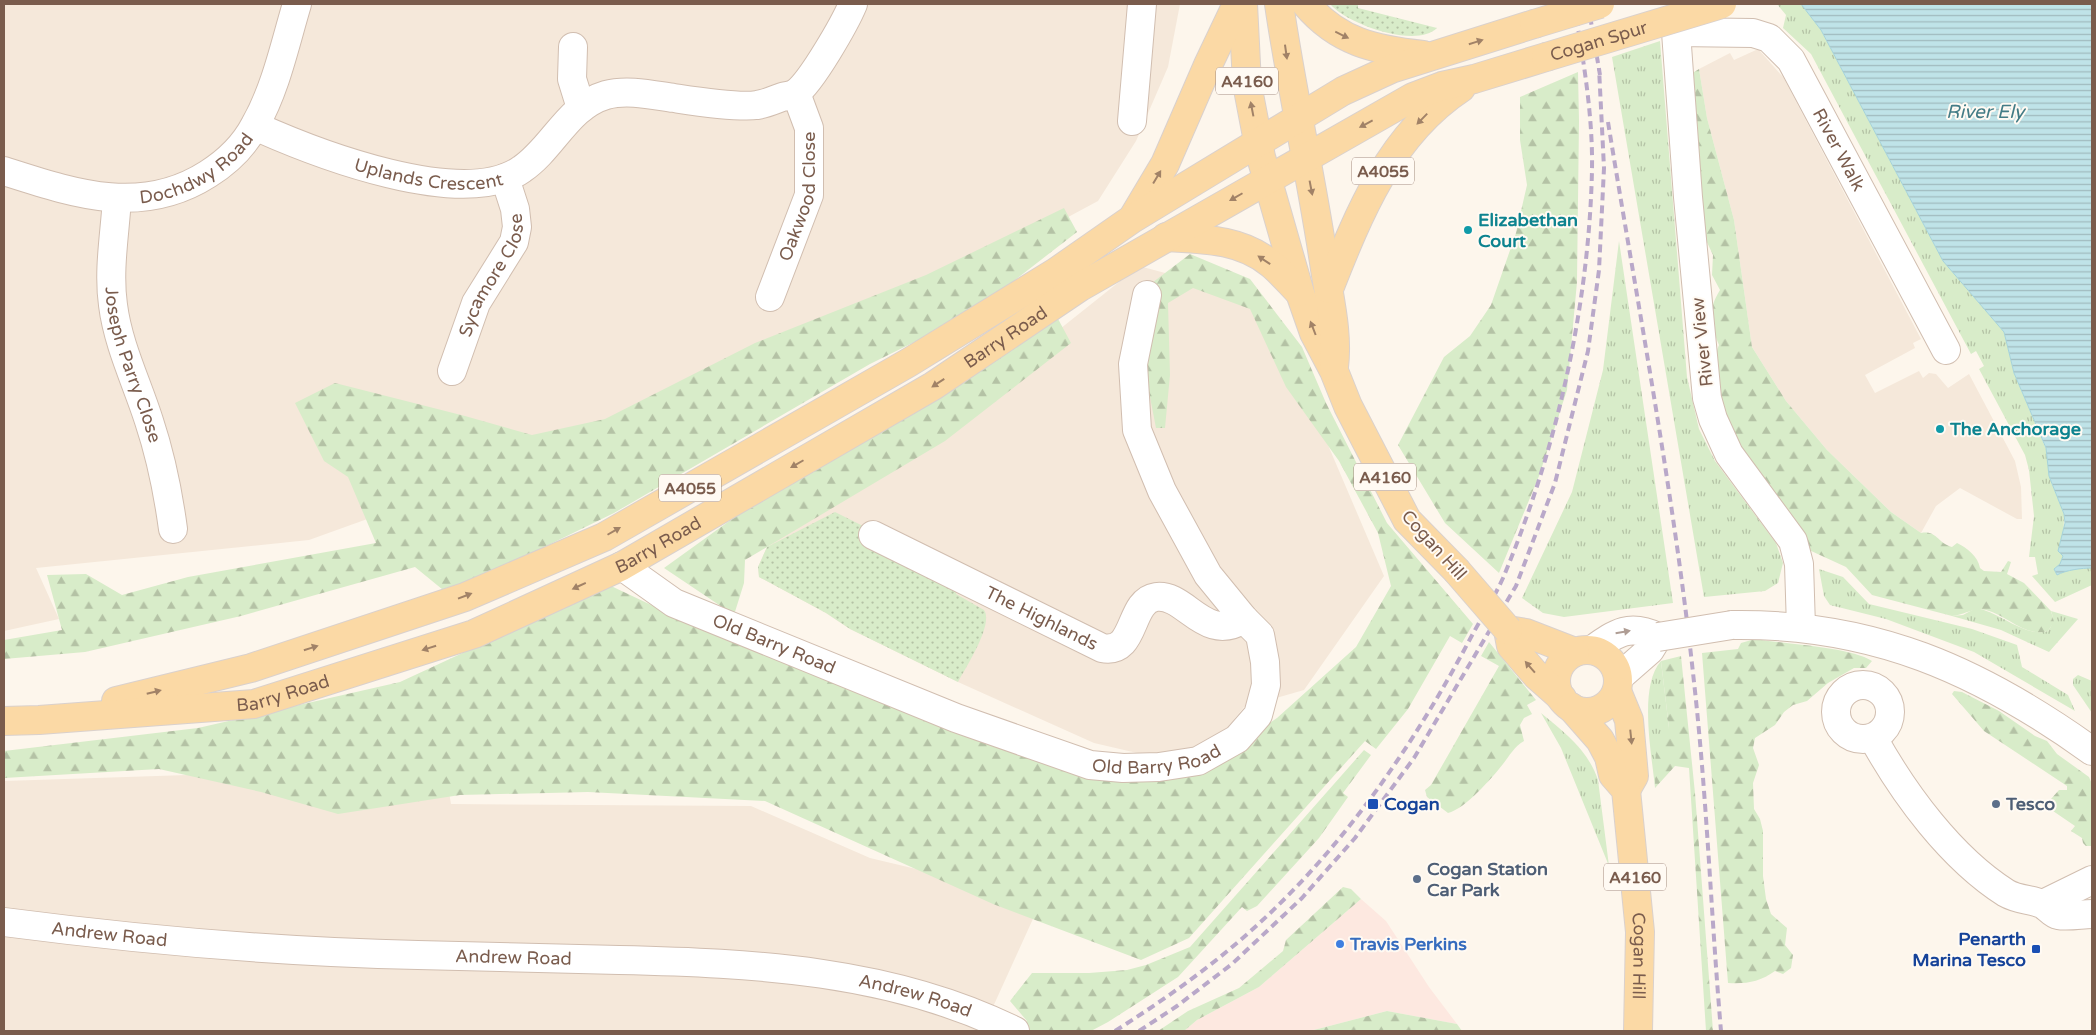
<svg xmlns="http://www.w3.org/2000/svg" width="2096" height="1035" viewBox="0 0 2096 1035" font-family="'Varela Round',sans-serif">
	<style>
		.residential { fill: #f5e8da }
		.commercial { fill: #fde8e0 }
		.grass { fill: url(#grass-tufts) }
		.forest { fill: url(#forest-firs) }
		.garden { fill: url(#garden-dots) }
		.water { fill: url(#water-rules); stroke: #a5d3da }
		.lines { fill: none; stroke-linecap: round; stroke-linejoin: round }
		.minor-casing { stroke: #d1beb0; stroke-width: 30 }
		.major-casing { stroke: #dad1cd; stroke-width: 30 }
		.minor { stroke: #fff; stroke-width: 28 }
		.major { stroke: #fbd9a5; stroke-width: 28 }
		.rail { stroke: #b9a8c9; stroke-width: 4; stroke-dasharray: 8 5; stroke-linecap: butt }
		.minor-bridge-casing { stroke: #d1beb0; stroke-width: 30; stroke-linecap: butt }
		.major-bridge-casing { stroke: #dad1cd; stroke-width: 30; stroke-linecap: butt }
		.minor-bridge { stroke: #fff; stroke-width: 28 }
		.major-bridge { stroke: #fbd9a5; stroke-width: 28 }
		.oneway { fill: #a18267 }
		.oneway2 { fill: #af9d94 }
		.culture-dot { fill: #0f9aa8; stroke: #fffaf3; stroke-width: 2 }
		.transit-dot { fill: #1a4fb4; stroke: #fffaf3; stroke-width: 2 }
		.service-dot { fill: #5c6f8a; stroke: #fffaf3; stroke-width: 2 }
		.shop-dot { fill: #3f7fe0; stroke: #fffaf3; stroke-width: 2 }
		.labels { text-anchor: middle; stroke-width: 4; stroke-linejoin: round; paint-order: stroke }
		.shield { fill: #fffaf3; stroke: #a28b7f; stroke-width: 1 }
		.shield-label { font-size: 16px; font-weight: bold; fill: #7a5c4d }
		.street-label { font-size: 18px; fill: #7a5c4d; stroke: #fffaf3 }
		.culture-label { font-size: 18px; font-weight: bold; fill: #0d838f; stroke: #fffaf3; text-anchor: start }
		.transit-label { font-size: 18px; font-weight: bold; fill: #164399; stroke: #fffaf3; text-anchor: start }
		.service-label { font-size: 18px; font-weight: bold; fill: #4e5e75; stroke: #fffaf3; text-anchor: start }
		.shop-label { font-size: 18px; font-weight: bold; fill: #366cbe; stroke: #fffaf3; text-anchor: start }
		.water-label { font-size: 19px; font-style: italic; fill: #437c86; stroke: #fffaf3 }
	</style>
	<defs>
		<pattern id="grass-tufts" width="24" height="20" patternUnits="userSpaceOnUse" patternTransform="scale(1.25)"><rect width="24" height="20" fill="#d8ecc9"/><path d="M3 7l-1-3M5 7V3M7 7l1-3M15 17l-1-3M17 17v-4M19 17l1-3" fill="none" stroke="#b4c2a5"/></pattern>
		<pattern id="forest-firs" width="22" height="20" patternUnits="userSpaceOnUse" patternTransform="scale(1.25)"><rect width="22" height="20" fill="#d8ecc9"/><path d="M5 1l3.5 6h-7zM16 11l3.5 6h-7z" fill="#b4c2a5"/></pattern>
		<pattern id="garden-dots" width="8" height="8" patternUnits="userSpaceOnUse" patternTransform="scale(1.25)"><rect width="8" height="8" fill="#d8ecc9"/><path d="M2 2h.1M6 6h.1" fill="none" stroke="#b4c2a5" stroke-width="1.8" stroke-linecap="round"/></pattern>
		<pattern id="water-rules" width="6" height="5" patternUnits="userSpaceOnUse" patternTransform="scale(1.25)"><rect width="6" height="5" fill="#bfe3e8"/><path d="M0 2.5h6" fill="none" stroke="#a0bbbe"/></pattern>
	</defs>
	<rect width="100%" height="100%" fill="#fdf6ec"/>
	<!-- residential -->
	<g class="residential">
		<path d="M4 4H1180L1168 67 1136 141 1098 201 975 267 548 454 309 540 36 568 59 619 4 631Z"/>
		<path d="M1756 50H1759L1783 77 1921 339 1913 343 1915 348 1865 375 1875 393 1919 371 1923 378 1929 373 1936 374 1948 388 1969 374 2015 461 2021 487 2022 519H2017L1960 488 1936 506 1921 533 1891 512 1827 450 1786 401 1752 347 1734 220 1707 118 1699 69 1730 53 1734 60Z"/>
		<path d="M1139 266 1266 300 1384 576 1304 690 1244 707 1227 728 1195 747 1150 756 1094 743 958 682 850 629 826 613 759 577 758 567 767 547 873 478Z"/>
		<path d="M442 750 451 804 751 806 870 858 1042 899 982 1031H4V781L311 771Z"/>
	</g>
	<!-- commercial -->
	<path class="commercial" d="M1361 899 1386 921 1429 987 1457 1024 1387 1011 1310 1031H1184L1197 1020 1259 987Z"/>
	<!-- grass -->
	<g class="grass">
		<path d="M1777 4H1801L1821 30 1943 261 2004 332 2014 373 2046 449 2049 476 2064 514 2063 556 2060 564 2054 569 2057 575C2066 570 2082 568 2092 568V585L2055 602 2032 576 2038 574 2035 557H2029L2034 516 2029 470 2025 455 1979 369 1984 366 1976 351 1971 354 1811 54 1783 28 1786 15Z"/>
		<path d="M1660 41 1687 377 1699 429 1715 461 1776 543 1783 563 1778 583 1765 591 1704 597 1612 57Z"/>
		<path d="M1619 241 1673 603 1564 617 1543 613 1522 598 1572 492 1603 370Z"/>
		<path d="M1819 569 1843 577 1869 604 1972 629 2017 645 2022 667 2068 695 2075 711 1974 652 1886 619 1830 605 1824 596Z"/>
		<path d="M1976 608C2000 612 2025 638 2048 631 2053 625 2054 618 2051 611L2078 619 2049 652 2001 630 1952 616 1963 615Z"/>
		<path d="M1661 661 1669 728 1655 788C1652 755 1638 687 1661 661Z"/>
		<path d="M2078 675 2092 681V713L2073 685V679Z"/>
		<path d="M1541 713C1565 733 1588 750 1598 780L1609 866 1561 748Z"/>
	</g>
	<!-- forest -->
	<g class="forest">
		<path d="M1699 69 1707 118 1734 220 1752 347 1786 401 1827 450 1891 512 1921 533C1937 530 1937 543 1952 547L1957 543C1967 548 1978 556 1980 568L1984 571 2001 572 2008 561 2011 562 2007 574 2024 583 2051 611 2054 622 2048 631C2025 638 2007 615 1986 610 1973 607 1965 615 1952 616L1872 595 1846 567 1809 550 1806 536C1770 487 1723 440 1718 376 1717 365 1714 355 1719 345 1710 323 1707 311 1720 290L1712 275 1713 255 1705 238 1691 74Z"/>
		<path d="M1578 72 1579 121 1577 282 1567 390 1539 476 1499 573 1445 523 1398 445 1444 357 1470 336 1491 305 1516 233 1527 185 1520 140V97Z"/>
		<path d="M1064 208 1077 232 971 314 870 364 614 513 448 594 415 567 241 616 85 652 4 659V640L62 630 47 575 86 574 122 595 188 577 376 543 348 477 324 461 295 403 335 383 465 416 532 435 605 419 755 343 926 275Z"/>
		<path d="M1190 254 1250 279 1302 347 1326 403 1387 523 1473 624 1462 643 1450 636 1408 709 1376 749 1365 741 1189 938 1141 960 993 904 765 801 588 792 460 795 338 814 261 792 159 769 4 778V751L198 728 400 682 609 585 704 630 1091 779 1191 777 1277 718 1356 647 1391 586 1378 533 1339 461 1286 387 1250 309 1193 288 1168 303 1170 375 1165 428H1156L1143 361 1140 292Z"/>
		<path d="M1057 317 1071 343 945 441 745 560 744 583 734 615 664 568 739 514Z"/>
		<path d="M1755 639C1784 644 1850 647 1872 661L1866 668H1854L1828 683 1807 701 1793 705 1784 712 1775 725 1755 738 1753 748 1759 765 1753 783 1754 809 1760 819 1763 831V876L1766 899 1771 914 1787 928 1785 945 1793 955 1791 968 1783 974 1775 971C1759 982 1747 984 1728 983L1702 653 1738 649 1741 643Z"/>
		<path d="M1489 642 1536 700 1527 705 1532 714 1524 718 1520 725 1524 741C1514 747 1510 755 1503 764 1492 778 1465 809 1448 813L1427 797 1425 790 1431 785 1499 666 1481 656Z"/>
		<path d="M1681 656 1695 793 1713 1031H1706L1689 768 1675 766 1655 788C1656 769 1652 740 1669 728L1661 661Z"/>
		<path d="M1954 691 1962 692 1999 711 2035 736 2047 741 2057 754 2089 777 2092 784V846H2086L2083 843 2082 838 2071 831 2075 826 2053 811 2051 799 2059 790H2067V786L1984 731 1952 694Z"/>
		<path d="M1364 750 1371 755 1343 793 1348 797 1319 838 1257 906 1247 911 1242 907 1178 977 1108 1022 1091 1031H1022L1027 1021 1010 1001 1032 973H1089L1127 970 1146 965 1190 947Z"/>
		<path d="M1343 887 1351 889 1361 899 1259 987 1197 1020 1184 1031H1158L1188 1011 1239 988 1283 951 1286 940Z"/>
		<path d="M1387 1011 1457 1024 1462 1031H1310Z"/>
	</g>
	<!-- garden -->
	<g class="garden">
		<path d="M1330 4H1358V8L1437 28C1416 49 1347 24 1330 4Z"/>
		<path d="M835 512 893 541 957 591 956 594 984 610C994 624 966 667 958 682L850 629 826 613 759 577 758 567 767 547Z"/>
	</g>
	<!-- water -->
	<path class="water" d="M1801 4H2092V568C2082 568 2066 570 2057 575L2054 569 2060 564 2063 556 2058 551 2065 523 2064 514 2049 476 2046 448 2014 373 2004 332 1943 261 1821 30Z"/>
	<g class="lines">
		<defs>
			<g id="minor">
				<path d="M573 47 572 79 581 108"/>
				<path d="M1132 121 1142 4"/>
				<path id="s1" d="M255 126C315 153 463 211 522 169 553 148 568 106 606 95 627 89 653 95 674 98 694 101 738 108 757 105 765 104 774 100 782 97 786 96 793 95 796 93 812 81 845 23 853 4"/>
				<path id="s2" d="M4 171C73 193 141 217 208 174 227 162 244 146 255 125 276 88 285 44 297 4"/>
				<path id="s3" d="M117 198C115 233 108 270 113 305 118 345 137 383 149 421 161 457 168 492 173 529"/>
				<path id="s4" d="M770 297 809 195V128L796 93"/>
				<path id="s5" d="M452 371 476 303 514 242 517 227 515 209 505 178"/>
				<path id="s6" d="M873 535 1102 648C1137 655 1128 601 1156 597 1186 593 1204 644 1244 619"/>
				<path id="s7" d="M622 566 674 603 956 718 1090 765 1123 768 1159 767 1198 761 1237 739 1258 715 1266 685 1265 662 1260 635 1244 619 1208 575 1162 491 1137 430 1133 364 1147 295"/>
				<path d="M1732 625C1873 623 1979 670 2092 751"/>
				<path id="s8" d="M1801 627 1799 564 1793 541 1729 454 1713 419 1707 398 1688 197 1676 32 1753 33 1769 38 1791 60 1946 350"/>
				<path d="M1592 650C1616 633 1629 623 1658 637L1650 650 1618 678"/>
				<circle cx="1863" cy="712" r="27"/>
				<path d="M1873 738C1904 794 1951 858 2006 893 2018 900 2030 899 2042 904 2048 907 2052 914 2058 915 2068 917 2082 914 2092 914"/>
				<path d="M2043 904 2092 880"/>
				<path id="s9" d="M4 922C142 940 279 952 418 955 485 957 552 958 619 960 754 963 892 970 1015 1031"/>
			</g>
			<g id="major">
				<path d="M1243 4 1247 84 1261 157 1300 293 1314 333 1334 371 1348 406 1407 520 1456 570"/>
				<path d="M1279 4C1292 93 1312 180 1325 269 1330 302 1338 334 1334 367"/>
				<path d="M1306 4C1338 42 1375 50 1423 55"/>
				<path d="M1134 216 1165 164 1208 65 1237 4"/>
				<path d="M1166 237C1203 239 1241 239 1271 264 1281 272 1290 283 1299 292"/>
				<path d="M1329 289C1359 213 1390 135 1461 88"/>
				<circle cx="1587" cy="681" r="31"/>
				<path d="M1617 691 1629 720 1634 776 1626 790"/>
				<path d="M1562 698 1537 676 1511 646 1508 630 1526 633 1575 652"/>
				<path d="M116 701 251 668 465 597 604 537 908 363 1056 272 1132 219 1343 91 1391 69 1534 24"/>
				<path id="s10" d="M1571 707 1600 740 1609 757 1613 775 1626 790 1640 932 1638 1031"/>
				<path id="s11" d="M4 721 39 720 254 704 474 634 622 566 933 386 1080 287 1413 97 1442 86 1474 79 1546 57"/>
			</g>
		</defs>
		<!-- minor casing -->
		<use href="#minor" class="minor-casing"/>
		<!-- major casing -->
		<use href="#major" class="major-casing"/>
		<!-- minor -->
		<use href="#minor" class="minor"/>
		<!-- major -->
		<use href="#major" class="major"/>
		<!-- rail -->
		<g class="rail">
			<path d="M1588 4 1600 75"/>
			<path d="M1608 122C1638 307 1674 495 1694 682 1707 798 1711 915 1721 1031"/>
			<path d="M1115 1031C1164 1000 1211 967 1254 928 1343 848 1413 746 1469 641 1480 620 1493 600 1503 578 1556 452 1589 307 1592 170 1593 115 1583 58 1574 4"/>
			<path d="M1139 1031 1177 1006 1232 964 1302 898 1355 838 1414 758 1516 586 1555 483 1588 351 1599 270 1604 168 1599 68"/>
		</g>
		<defs>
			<path id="minor-bridge" d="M1658 637 1732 625"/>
			<g id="major-bridge">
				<path d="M1534 24 1600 4"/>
				<path id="s12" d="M1546 57 1722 4"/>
				<path d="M1456 570 1508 630"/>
			</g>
		</defs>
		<!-- minor-bridge casing -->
		<use href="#minor-bridge" class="minor-bridge-casing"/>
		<!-- major-bridge casing -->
		<use href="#major-bridge" class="major-bridge-casing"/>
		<!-- minor-bridge -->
		<use href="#minor-bridge" class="minor-bridge"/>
		<!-- major-bridge -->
		<use href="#major-bridge" class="major-bridge"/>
	</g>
	<!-- one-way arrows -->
	<defs><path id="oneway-solid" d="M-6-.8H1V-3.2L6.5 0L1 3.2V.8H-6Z" transform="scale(1.25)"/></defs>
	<g class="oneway">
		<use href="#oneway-solid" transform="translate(1342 35) rotate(26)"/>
		<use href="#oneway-solid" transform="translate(1476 42) rotate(-17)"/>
		<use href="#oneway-solid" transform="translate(1286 52) rotate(82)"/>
		<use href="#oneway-solid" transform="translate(1252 109) rotate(-101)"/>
		<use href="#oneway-solid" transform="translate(1422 119) rotate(134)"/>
		<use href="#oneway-solid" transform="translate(1366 124) rotate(152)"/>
		<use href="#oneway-solid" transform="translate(1157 177) rotate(-59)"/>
		<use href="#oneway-solid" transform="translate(1311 188) rotate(79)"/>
		<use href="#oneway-solid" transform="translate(1236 197) rotate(150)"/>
		<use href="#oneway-solid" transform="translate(1264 260) rotate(-146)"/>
		<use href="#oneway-solid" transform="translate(1313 328) rotate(-111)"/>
		<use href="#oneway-solid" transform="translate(938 383) rotate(147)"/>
		<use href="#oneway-solid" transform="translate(797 464) rotate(150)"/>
		<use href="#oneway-solid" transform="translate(614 531) rotate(-30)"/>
		<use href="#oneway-solid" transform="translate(579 586) rotate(155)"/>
		<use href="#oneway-solid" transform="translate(465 596) rotate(-21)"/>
		<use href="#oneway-solid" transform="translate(311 648) rotate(-18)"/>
		<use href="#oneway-solid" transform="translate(429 648) rotate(162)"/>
		<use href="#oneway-solid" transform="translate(1530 667) rotate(-131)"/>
		<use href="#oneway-solid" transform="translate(154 692) rotate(-14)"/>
		<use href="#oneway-solid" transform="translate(1631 737) rotate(84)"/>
	</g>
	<use class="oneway2" href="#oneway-solid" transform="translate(1623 632) rotate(-10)"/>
	<!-- markers -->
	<g class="culture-dot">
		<circle cx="1468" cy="230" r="5"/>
		<circle cx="1940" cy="429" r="5"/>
	</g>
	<g class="transit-dot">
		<rect x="1367" y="798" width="12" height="12" rx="2.5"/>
		<rect x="2031" y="944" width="10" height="10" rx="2.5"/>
	</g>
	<g class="service-dot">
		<circle cx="1996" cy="804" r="5"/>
		<circle cx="1417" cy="879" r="5"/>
	</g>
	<circle class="shop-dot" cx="1340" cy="944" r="5"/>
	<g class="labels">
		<!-- shield labels -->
		<g class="shield">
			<rect x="1216" y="67.5" width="62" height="27" rx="4"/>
			<rect x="1352" y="157.5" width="62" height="27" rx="4"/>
			<rect x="1354" y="463.5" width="62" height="27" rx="4"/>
			<rect x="659" y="474.5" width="62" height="27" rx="4"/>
			<rect x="1604" y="863.5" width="62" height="27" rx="4"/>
		</g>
		<g class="shield-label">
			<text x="1247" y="87">A4160</text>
			<text x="1383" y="177">A4055</text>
			<text x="1385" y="483">A4160</text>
			<text x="690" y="494">A4055</text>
			<text x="1635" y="883">A4160</text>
		</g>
		<!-- street labels -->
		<g class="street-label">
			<text dy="6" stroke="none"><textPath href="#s12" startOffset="55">Cogan Spur</textPath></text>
			<text dy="6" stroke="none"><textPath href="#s8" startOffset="849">River Walk</textPath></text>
			<text dy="6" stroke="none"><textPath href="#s2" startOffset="204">Dochdwy Road</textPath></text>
			<text dy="6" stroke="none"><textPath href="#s1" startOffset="182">Uplands Crescent</textPath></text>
			<text dy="6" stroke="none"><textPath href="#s4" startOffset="106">Oakwood Close</textPath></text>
			<text dy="6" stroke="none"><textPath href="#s5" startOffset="105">Sycamore Close</textPath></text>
			<text dy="6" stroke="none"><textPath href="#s11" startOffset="1091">Barry Road</textPath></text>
			<text transform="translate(1702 342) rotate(-96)" y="6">River View</text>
			<text dy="6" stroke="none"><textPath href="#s3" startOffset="170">Joseph Parry Close</textPath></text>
			<text dy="6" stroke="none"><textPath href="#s11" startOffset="686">Barry Road</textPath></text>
			<text transform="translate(1434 545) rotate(48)" y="6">Cogan Hill</text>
			<text dy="6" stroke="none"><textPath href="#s6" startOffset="188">The Highlands</textPath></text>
			<text dy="6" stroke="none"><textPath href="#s7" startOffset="172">Old Barry Road</textPath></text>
			<text dy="6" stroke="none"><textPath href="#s11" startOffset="281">Barry Road</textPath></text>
			<text dy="6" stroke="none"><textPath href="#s7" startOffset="578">Old Barry Road</textPath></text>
			<text dy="6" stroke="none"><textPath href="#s9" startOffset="106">Andrew Road</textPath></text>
			<text dy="6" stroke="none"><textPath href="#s10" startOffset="268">Cogan Hill</textPath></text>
			<text dy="6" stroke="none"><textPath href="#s9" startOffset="511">Andrew Road</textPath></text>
			<text dy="6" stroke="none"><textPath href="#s9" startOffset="916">Andrew Road</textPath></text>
		</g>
		<!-- culture labels -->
		<g class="culture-label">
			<text x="1478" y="226">Elizabethan<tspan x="1478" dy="21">Court</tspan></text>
			<text x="1950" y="435">The Anchorage</text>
		</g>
		<!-- transit labels -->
		<g class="transit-label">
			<text x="1384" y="810">Cogan</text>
			<text x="2026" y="945" text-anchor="end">Penarth<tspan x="2026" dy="21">Marina Tesco</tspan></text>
		</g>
		<!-- service labels -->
		<g class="service-label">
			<text x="2006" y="810">Tesco</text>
			<text x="1427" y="875">Cogan Station<tspan x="1427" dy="21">Car Park</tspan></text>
		</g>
		<!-- shop labels -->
		<g class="shop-label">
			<text x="1350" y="950">Travis Perkins</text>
		</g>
		<!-- water labels -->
		<g class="water-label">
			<text x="1985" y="118">River Ely</text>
		</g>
	</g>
	<!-- border -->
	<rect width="2096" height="1035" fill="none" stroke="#7a5c4d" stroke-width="10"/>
</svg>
